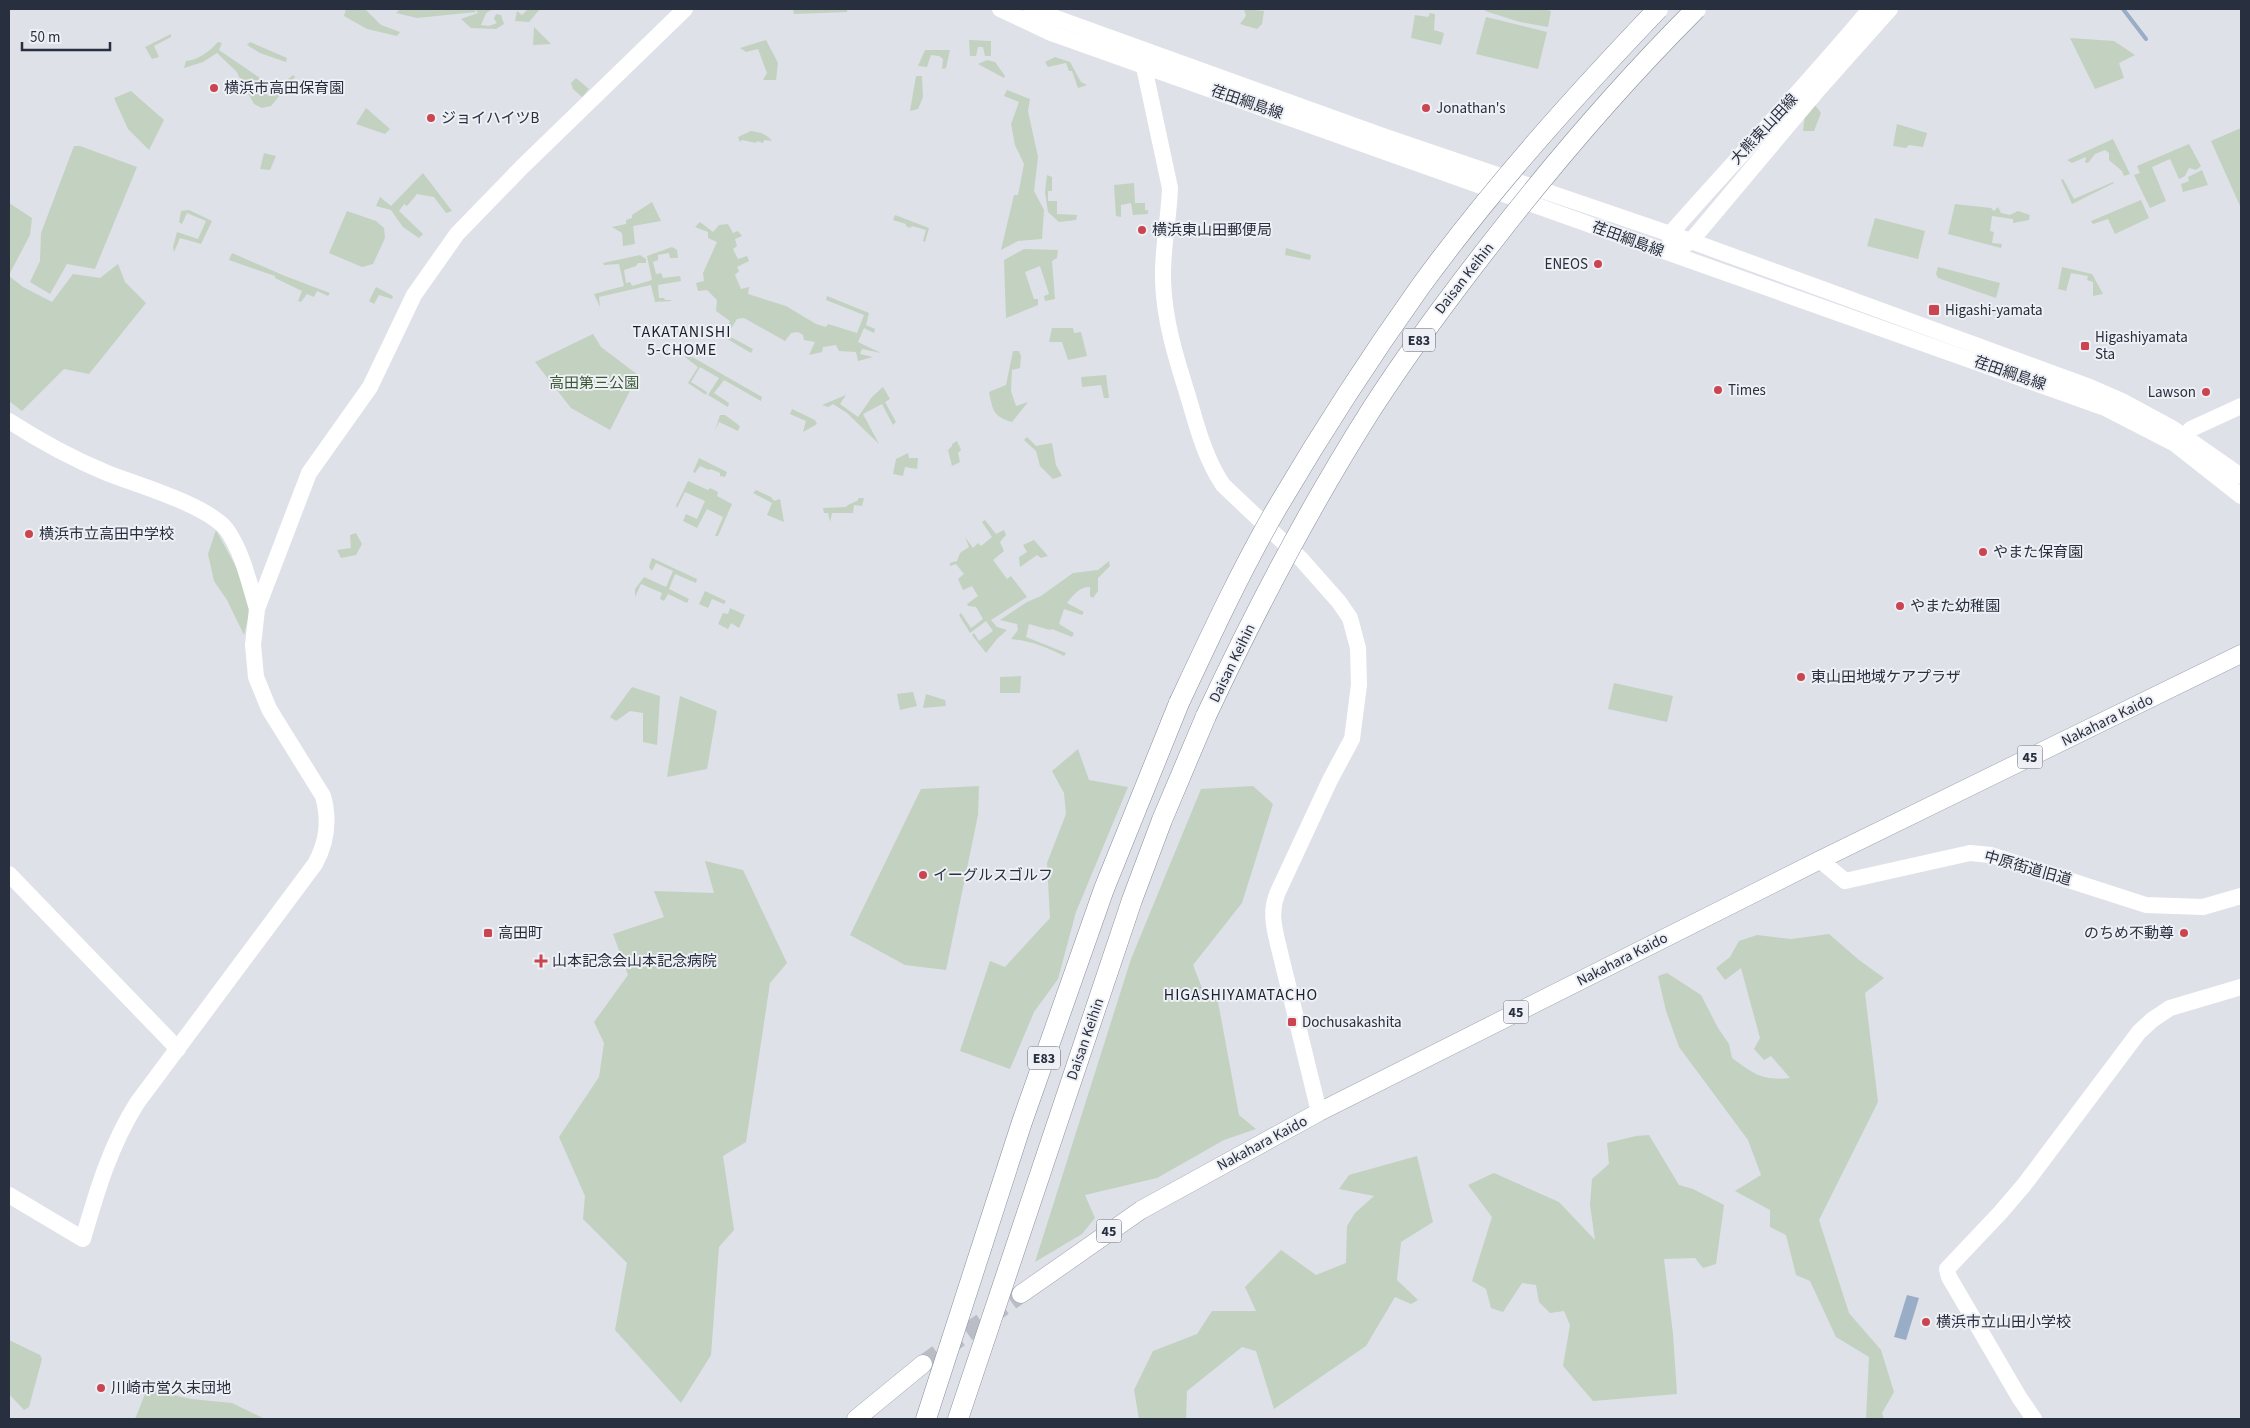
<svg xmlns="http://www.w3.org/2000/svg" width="2250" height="1428" viewBox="0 0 2250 1428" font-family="'Source Sans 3','Noto Sans JP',sans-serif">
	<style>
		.green { fill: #c3d1c0 }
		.water { fill: #9aadc7 }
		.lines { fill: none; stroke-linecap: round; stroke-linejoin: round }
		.stream { stroke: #9aadc7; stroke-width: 4 }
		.primary-tunnel { stroke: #babdc6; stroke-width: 18; stroke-dasharray: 18 9; stroke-linecap: butt }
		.primary-casing { stroke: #9ea5b3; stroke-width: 19 }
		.highway-casing { stroke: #868e9e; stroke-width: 21 }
		.secondary { stroke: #fff; stroke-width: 16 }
		.primary { stroke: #fff; stroke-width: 18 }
		.highway { stroke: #fff; stroke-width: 20 }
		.highway-bridge-casing { stroke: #868e9e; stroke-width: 21; stroke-linecap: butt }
		.highway-bridge { stroke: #fff; stroke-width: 20 }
		.poi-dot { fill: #cb4551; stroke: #eef0f5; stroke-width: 2 }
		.labels { text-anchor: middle; stroke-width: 4; stroke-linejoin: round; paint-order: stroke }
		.shield { fill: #eef0f5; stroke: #636975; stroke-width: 1 }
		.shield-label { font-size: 14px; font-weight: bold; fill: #282f3e }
		.poi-label { font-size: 15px; fill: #282f3e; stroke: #eef0f5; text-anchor: start }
		.street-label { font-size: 15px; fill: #282f3e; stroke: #eef0f5 }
		.park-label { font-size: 15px; fill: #3a5935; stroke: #eef0f5 }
		.neighbourhood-label { font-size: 16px; letter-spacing: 1px; fill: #1a202f; stroke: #eef0f5 }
	</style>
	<rect width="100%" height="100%" fill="#dee1e8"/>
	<!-- green -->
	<g class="green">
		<path d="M346 9H365L381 25 400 32 397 36 367 29 344 16Z"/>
		<path d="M400 9H473L476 12 417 18 396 13Z"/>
		<path d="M475 9H493L486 13 481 25 489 26 497 23 494 19 496 14 501 15 504 24 496 29 471 28 461 19 478 13Z"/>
		<path d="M528 9H540L529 22 515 21 517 11 522 15Z"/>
		<path d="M793 9H847V12L794 14Z"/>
		<path d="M1244 9 1264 11 1262 24 1257 29 1240 24 1246 16Z"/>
		<path d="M1486 9H1543L1551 11 1548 27 1520 22 1485 11Z"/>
		<path d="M1430 13 1435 14 1434 30 1444 33 1441 45 1411 38 1415 15 1428 17Z"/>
		<path d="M1486 17 1547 32 1538 69 1476 54Z"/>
		<path d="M534 27 551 44 533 45Z"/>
		<path d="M171 34V37L154 46 159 57 152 59 145 47Z"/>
		<path d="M2070 38 2114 41 2135 55 2119 63 2124 78 2095 89Z"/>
		<path d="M766 40 778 63 776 80H763L767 73 758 49 746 52 740 48Z"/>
		<path d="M969 40 991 41V56H985L983 47H978L976 56H970Z"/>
		<path d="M218 42 222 43 219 50 260 78 255 86 269 96 293 75 295 77 271 106 262 108 254 104 236 71 217 53 203 62 184 68 186 61C198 60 210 51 218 42Z"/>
		<path d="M250 42 287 58 286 62 260 53 247 45Z"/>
		<path d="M925 50H950L946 68 942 69 943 59 939 56 931 55 927 67 918 66Z"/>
		<path d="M1055 57 1070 62 1081 82 1087 85 1078 88 1072 71H1069L1066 63 1048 67 1045 62Z"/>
		<path d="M987 60 995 62 1005 76 1004 78 978 64Z"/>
		<path d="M916 76H922L923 97 918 109 910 111Z"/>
		<path d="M576 78 589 89 582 97 573 89 571 83Z"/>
		<path d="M1007 90 1030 99 1028 111 1038 157 1034 191 1044 210 1042 239 1018 241 1001 250 1014 195H1018L1024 164 1015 145 1011 124 1019 102 1004 96Z"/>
		<path d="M131 91 164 120 149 150 128 129 114 98Z"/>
		<path d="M1814 104 1821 113 1814 131H1803L1805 113Z"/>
		<path d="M366 108 390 129 385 134 356 124Z"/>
		<path d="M1897 124 1927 133 1923 147 1909 145 1906 148 1893 146Z"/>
		<path d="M2241 128V208L2211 141Z"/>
		<path d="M751 131C759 132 767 134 772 141L764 140 763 143 757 141 756 143 742 140 740 142 738 137Z"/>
		<path d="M2113 139 2130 174 2124 176 2122 171 2109 160V153L2105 150 2095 154 2088 163 2085 162 2086 157 2072 163 2067 160Z"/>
		<path d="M2189 144 2201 166 2196 170 2189 168 2185 176 2179 179 2170 159 2152 167 2166 201 2150 208 2134 175 2140 173 2137 166Z"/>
		<path d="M74 146H80L137 167 95 269 67 264 50 294 30 282 40 261 41 233Z"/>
		<path d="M264 153 276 156 270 170 260 169Z"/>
		<path d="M2202 170 2208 185 2183 192 2181 184 2189 181 2188 177Z"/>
		<path d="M423 173 452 211 446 213 434 197 417 194 407 206 404 204 399 211 423 234 419 238 403 227 391 210 376 206 380 197 391 206Z"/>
		<path d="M1047 175 1052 177V191H1048V201H1057V214L1077 215 1076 220 1059 222 1048 212 1045 192Z"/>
		<path d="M2063 179 2074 199 2113 182 2114 183 2072 204 2061 180Z"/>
		<path d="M1134 183 1135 203H1145V210H1148V214L1133 215 1131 203 1121 205V217L1116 216 1114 185Z"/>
		<path d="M2141 200 2149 218 2115 234 2108 219 2093 224 2091 221Z"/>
		<path d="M652 202 661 221 633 226 635 244 623 246 622 233 612 227 626 224V220L632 218V215Z"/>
		<path d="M9 203 32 218 30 235 9 275Z"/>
		<path d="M1955 204 1991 208 1994 211 1998 207 2001 213 2010 215 2018 211 2030 215 2029 220 2013 223V219L1992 216 1990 231 1994 232 1992 243 2002 244 2001 248 1948 234Z"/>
		<path d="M189 210 212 221 201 244 180 238 174 252 173 247 177 232 198 239 206 221 187 213 182 224 179 222 181 211Z"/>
		<path d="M347 211 376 221 384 228 385 238 373 264 362 267 329 253Z"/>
		<path d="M895 215 929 228 925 242 923 241 926 230 912 226 910 228 906 226V224L893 220Z"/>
		<path d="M1875 218 1925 231 1918 259 1867 246Z"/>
		<path d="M700 222 713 232 719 225 728 224 733 233 738 231 742 236 735 239 737 246 733 249 738 259 747 256 749 261 737 267 739 271 735 275 741 289 749 287 748 294 786 306 816 324 826 327 828 324 857 333 864 315 826 300 827 296 869 313 866 325 875 329 874 333 864 328 858 342 881 353 862 349 860 354 873 357 858 361 856 352 839 351 836 345 823 347 822 352 809 355 815 342 804 340 803 335 798 332 791 333 785 341 744 318 737 319 727 335 753 349 751 353 719 334 720 332 726 331 730 321 716 311 717 300 707 290 698 291 696 283 704 281 703 273 717 242 708 238V232L695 227Z"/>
		<path d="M672 247 677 250 678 258H670L669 253 658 255V260L653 262 656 274 661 273 663 278 680 276 681 281 658 285 659 298H664L665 300H671V301L655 302 651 285 599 297 600 307 594 294 624 286 619 264 604 265 603 263 640 255 646 259V263H638L636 266 624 270 626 283 630 282 632 286 652 280 647 256Z"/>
		<path d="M1286 248 1311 255 1310 260 1285 255Z"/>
		<path d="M1024 249 1058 250 1057 258 1052 261 1055 299 1045 301 1044 296 1049 294 1040 266 1025 272 1034 299H1038V305L1006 318 1004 260Z"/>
		<path d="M232 253 285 276 330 293 328 296 317 291 314 297 307 294 301 302 298 301 302 291 275 278V276L229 260Z"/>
		<path d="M118 264 125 282 146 303 89 374 64 369 22 411 9 401V276L23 287 52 302 73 274 100 278Z"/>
		<path d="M1938 267 2000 283 1996 298 1938 278 1936 274Z"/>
		<path d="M2062 267 2092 274 2103 294 2093 296V282L2087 280 2088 276 2071 273 2066 291 2058 289Z"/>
		<path d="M376 287 393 296 392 299 379 295 374 304 369 301Z"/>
		<path d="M1052 328H1073L1074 333 1081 332 1087 356 1068 360 1062 342H1049Z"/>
		<path d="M593 334 601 347 638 375 610 430 571 408 535 362Z"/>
		<path d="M1013 351H1019L1021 356 1020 368 1012 370 1011 391 1016 406 1028 402 1012 422C993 416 993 411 989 392L1006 385Z"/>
		<path d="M687 354 762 397 761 401 724 380 714 393 729 403 728 407 708 395 719 378 700 367 691 382 707 392 706 395 688 383 698 367 685 357Z"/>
		<path d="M1106 375 1109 398H1104L1101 385 1082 387 1081 377Z"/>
		<path d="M883 387 890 399 885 402 896 422 893 425 882 404 863 414 879 444 847 413 833 404 828 407 822 405 846 395 840 404 858 417 872 397Z"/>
		<path d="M792 409 815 420 817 424 803 432 806 421 790 414Z"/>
		<path d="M720 415H725L740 426 738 431 719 422 715 431Z"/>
		<path d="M1027 437 1036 446 1052 443 1056 465 1062 476 1053 479 1040 466 1036 451 1024 440Z"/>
		<path d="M957 441 961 450 958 453 960 462 952 466 948 450 952 446V444Z"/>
		<path d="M908 453 909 458H918L917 469 905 467 903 476 893 474 896 459Z"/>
		<path d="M699 458 727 472 725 477 720 476V473L711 469 709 470 700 466 695 473 693 472Z"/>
		<path d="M688 481 708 490 710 488 718 492 717 496 732 504 718 536H715L723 517 707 509 697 528 683 521 686 514 697 519 705 501 685 492 677 508 676 506Z"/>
		<path d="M756 490 771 497 774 501 780 499 784 522 767 515 772 503 753 493Z"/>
		<path d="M859 498H864L862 506 854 505 853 513H832L830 522 828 513H824L823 508 846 507 848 505 857 501Z"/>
		<path d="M985 520 996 534 1004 530 1006 535 1000 542 1004 551 993 560 1007 579 1011 576 1027 597 991 620 997 627 1007 630 997 639 986 653 972 635 974 633 979 641 993 631 986 621 970 633 959 615 961 613 971 628 983 619 976 607 968 606 967 604 978 596 972 586 963 590 958 579 964 574 956 564 950 566V563L957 561 960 553 969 547 965 537 973 548 978 543 981 546 992 537 982 522Z"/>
		<path d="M216 530 253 598 244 635 227 600 214 581 208 554Z"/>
		<path d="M356 533 362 544 356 555 341 558 337 550 351 548 350 535Z"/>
		<path d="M1034 540 1048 556 1041 558 1037 555 1020 567 1019 557 1027 552 1023 545Z"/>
		<path d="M652 558 697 579 696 583 675 574 669 589 689 599 687 603 668 594 664 601 660 599 662 593 641 584 635 597V589L644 577 666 587 673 571 656 563 652 571 649 567Z"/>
		<path d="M1109 561 1110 566 1098 578V591L1093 598 1090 596V587C1079 587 1074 594 1067 603L1084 612 1082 615 1064 609 1059 624 1074 633 1072 637 1052 629 1050 630 1029 624 1026 637 1066 653 1064 656C1046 647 1031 641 1011 639L1018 630 1017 624 1000 620 1027 602 1041 596 1073 573 1098 570Z"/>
		<path d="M705 591 726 601 724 604 712 599 708 608 699 604Z"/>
		<path d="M730 608 745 615 739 628 731 623 728 629 718 624 723 613 728 614Z"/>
		<path d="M1021 676 1020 693H1000V677Z"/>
		<path d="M1614 683 1673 696 1667 722 1608 709Z"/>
		<path d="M632 687 660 696 657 745 643 742V713L630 711 616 721 610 717Z"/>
		<path d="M913 692 917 706 900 710 897 694Z"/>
		<path d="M926 694 945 700 946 706 923 708Z"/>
		<path d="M680 696 717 711 707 769 667 777Z"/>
		<path d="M1078 749 1089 780 1128 787 1076 912 1058 979 1034 1012 1010 1069 960 1051 990 961 1005 967 1050 918 1047 863 1066 814 1064 793 1052 771Z"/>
		<path d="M979 786 978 815 946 970 905 965 850 935 921 789Z"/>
		<path d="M1253 786 1273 804 1242 903 1193 965 1202 988 1216 991 1239 1115 1256 1129 1224 1140 1157 1178 1085 1195 1095 1218 1082 1234 1035 1262 1131 959 1201 789Z"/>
		<path d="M705 861 743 870 787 963 770 983 746 1142 723 1156 734 1230 719 1247 711 1355 681 1403 615 1330 627 1263 583 1219 585 1196 559 1137 599 1077 604 1043 594 1022 628 975 613 934 664 917 654 891 714 893Z"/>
		<path d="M1829 934 1859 960 1884 978 1865 993 1878 1102 1819 1220 1849 1313 1881 1350 1894 1392 1882 1413 1884 1419H1866L1869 1357 1836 1337 1810 1281 1796 1275 1786 1235 1770 1227V1210L1735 1191 1761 1175 1748 1140 1679 1047 1666 1011 1658 976 1667 973 1701 995 1718 1028 1729 1044 1732 1058C1754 1074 1762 1081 1790 1078L1771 1056 1764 1060 1754 1049 1760 1038 1741 968 1725 980 1716 968 1730 957 1739 941 1757 935 1791 939Z"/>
		<path d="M1649 1135 1679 1185 1693 1189 1724 1205 1716 1264 1703 1268 1695 1258 1664 1259 1673 1334 1677 1394 1593 1401 1563 1366 1570 1325 1564 1311 1550 1313 1539 1302 1536 1285 1522 1283 1503 1312 1491 1308 1486 1289 1472 1281 1492 1217 1468 1185 1494 1173 1559 1202 1595 1240 1590 1205 1592 1179 1609 1164 1607 1143 1636 1136Z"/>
		<path d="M1417 1156 1433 1222 1401 1242 1397 1280 1418 1300 1411 1304 1395 1297 1366 1346 1274 1409 1256 1351 1242 1347 1187 1391 1186 1419H1139L1134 1390 1153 1351 1197 1334 1212 1311H1256L1245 1287 1281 1250 1316 1275 1346 1263 1347 1226 1355 1213 1374 1196 1339 1189 1349 1175Z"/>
		<path d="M9 1340 40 1355 42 1359 29 1407 24 1410 9 1394Z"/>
		<path d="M147 1389 191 1399 232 1403 265 1419H135Z"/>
	</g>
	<!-- water -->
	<path class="water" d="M1907 1295 1919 1298 1906 1340 1894 1337Z"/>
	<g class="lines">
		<!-- stream -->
		<path class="stream" d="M2123 9 2146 39"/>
		<!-- primary-tunnel -->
		<path class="primary-tunnel" d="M923 1364 1021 1294"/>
		<defs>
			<g id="primary">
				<path d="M1021 1294 1141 1210 1319 1112 1820 860 2241 654"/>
				<path d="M856 1419 923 1364"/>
			</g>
			<g id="highway">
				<path d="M926 1419 1022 1122 1104 889 1179 703"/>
				<path d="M958 1419 1132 900 1162 820 1206 716"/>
			</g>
		</defs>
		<!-- primary casing -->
		<use href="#primary" class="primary-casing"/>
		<!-- highway casing -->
		<use href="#highway" class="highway-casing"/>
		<!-- secondary -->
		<g class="secondary">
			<path d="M1000 9 1051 33 2105 408 2175 444 2241 496"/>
			<path d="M1031 9 1383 136 1691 241 2090 387 2122 401 2172 428 2241 476"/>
			<path d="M1147 59 1144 67 1170 188C1169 219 1162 249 1163 280 1164 320 1176 358 1188 396 1197 427 1205 458 1223 485L1301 559 1339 602 1350 618 1358 648 1359 685 1352 739 1330 780 1277 894C1271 910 1273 923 1277 940L1319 1112"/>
			<path d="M1671 244 1670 234C1736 159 1806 86 1870 9"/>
			<path d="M1684 246 1691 241 1817 91 1890 9"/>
			<path d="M9 421C40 441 73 459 107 473 137 485 208 505 227 530 243 553 249 583 257 609"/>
			<path d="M2176 443 2191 429 2241 406"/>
			<path d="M1820 860 1845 881 1970 853 1991 855 2146 905 2203 907 2241 896"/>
			<path d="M9 874 178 1049"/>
			<path d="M9 1195 83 1239C97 1191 110 1146 137 1103L315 864C327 842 330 821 323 796L269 709 256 677 253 645 257 609 309 473 370 387 414 295 457 234 522 167 685 9"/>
			<path d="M2034 1419 2019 1397 1949 1277 1947 1269 2000 1213 2024 1185 2139 1032 2152 1020 2170 1008 2241 987"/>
		</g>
		<!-- primary -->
		<use href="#primary" class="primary"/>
		<!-- highway -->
		<use href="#highway" class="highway"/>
		<defs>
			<g id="highway-bridge">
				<path d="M1179 703C1209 639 1239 574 1274 513 1319 436 1368 360 1420 287 1492 188 1574 97 1658 9"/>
				<path d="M1206 716C1255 611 1309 508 1371 410 1409 351 1450 296 1493 241 1556 160 1623 82 1696 9"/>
			</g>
		</defs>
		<!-- highway-bridge casing -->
		<use href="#highway-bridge" class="highway-bridge-casing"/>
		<!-- highway-bridge -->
		<use href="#highway-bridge" class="highway-bridge"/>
	</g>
	<!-- markers -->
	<g class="poi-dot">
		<circle cx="214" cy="88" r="5"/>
		<circle cx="1426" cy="108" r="5"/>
		<circle cx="431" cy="118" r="5"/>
		<circle cx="1142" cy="230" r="5"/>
		<circle cx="1598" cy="264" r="5"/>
		<rect x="1928" y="304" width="12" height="12" rx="2.5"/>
		<rect x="2080" y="341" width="10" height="10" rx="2.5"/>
		<circle cx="1718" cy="390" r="5"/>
		<circle cx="2206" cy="392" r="5"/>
		<circle cx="29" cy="534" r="5"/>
		<circle cx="1983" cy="552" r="5"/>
		<circle cx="1900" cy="606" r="5"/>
		<circle cx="1801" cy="677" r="5"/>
		<circle cx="923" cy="875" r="5"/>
		<rect x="483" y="928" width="10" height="10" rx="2.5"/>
		<circle cx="2184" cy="933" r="5"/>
		<path d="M538.5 953.5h5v5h5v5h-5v5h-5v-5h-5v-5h5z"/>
		<rect x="1287" y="1017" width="10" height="10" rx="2.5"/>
		<circle cx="1926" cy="1322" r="5"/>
		<circle cx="101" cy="1388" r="5"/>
	</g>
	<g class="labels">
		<!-- shield labels -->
		<g class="shield">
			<rect x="1403" y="328.5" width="32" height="23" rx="4"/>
			<rect x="2017.5" y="745.5" width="25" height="23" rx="4"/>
			<rect x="1503.5" y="1000.5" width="25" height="23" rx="4"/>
			<rect x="1028" y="1046.5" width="32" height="23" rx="4"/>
			<rect x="1096.5" y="1219.5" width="25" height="23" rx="4"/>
		</g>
		<g class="shield-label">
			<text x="1419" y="345">E83</text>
			<text x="2030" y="762">45</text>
			<text x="1516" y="1017">45</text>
			<text x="1044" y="1063">E83</text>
			<text x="1109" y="1236">45</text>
		</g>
		<!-- poi labels -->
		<g class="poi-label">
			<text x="224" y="93">横浜市高田保育園</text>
			<text x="1436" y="113">Jonathan's</text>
			<text x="441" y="123">ジョイハイツB</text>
			<text x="1152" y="235">横浜東山田郵便局</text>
			<text x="1588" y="269" text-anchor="end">ENEOS</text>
			<text x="1945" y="315">Higashi-yamata</text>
			<text x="2095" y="342">Higashiyamata<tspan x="2095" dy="17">Sta</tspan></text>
			<text x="1728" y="395">Times</text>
			<text x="2196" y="397" text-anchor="end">Lawson</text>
			<text x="39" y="539">横浜市立高田中学校</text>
			<text x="1993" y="557">やまた保育園</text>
			<text x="1910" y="611">やまた幼稚園</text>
			<text x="1811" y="682">東山田地域ケアプラザ</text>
			<text x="933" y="880">イーグルスゴルフ</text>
			<text x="498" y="938">高田町</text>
			<text x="2174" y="938" text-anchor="end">のちめ不動尊</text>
			<text x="552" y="966">山本記念会山本記念病院</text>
			<text x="1302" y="1027">Dochusakashita</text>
			<text x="1936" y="1327">横浜市立山田小学校</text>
			<text x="111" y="1393">川崎市営久末団地</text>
		</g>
		<!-- street labels -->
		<g class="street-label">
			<text transform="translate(1247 102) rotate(19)" y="5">荏田綱島線</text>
			<text transform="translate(1764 129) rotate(-47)" y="5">大熊東山田線</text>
			<text transform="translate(1628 239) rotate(20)" y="5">荏田綱島線</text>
			<text transform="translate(1464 278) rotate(-52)" y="5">Daisan Keihin</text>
			<text transform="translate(2010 373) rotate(19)" y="5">荏田綱島線</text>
			<text transform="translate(1232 663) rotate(-64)" y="5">Daisan Keihin</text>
			<text transform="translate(2107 720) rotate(-26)" y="5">Nakahara Kaido</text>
			<text transform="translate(2028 868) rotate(16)" y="5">中原街道旧道</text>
			<text transform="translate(1622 959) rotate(-27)" y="5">Nakahara Kaido</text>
			<text transform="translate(1085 1039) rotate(-71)" y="5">Daisan Keihin</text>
			<text transform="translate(1262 1143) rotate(-28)" y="5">Nakahara Kaido</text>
		</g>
		<!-- park labels -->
		<g class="park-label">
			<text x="594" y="388">高田第三公園</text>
		</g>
		<!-- neighbourhood labels -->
		<g class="neighbourhood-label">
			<text x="682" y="337">TAKATANISHI<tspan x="682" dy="18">5-CHOME</tspan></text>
			<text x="1241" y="1000">HIGASHIYAMATACHO</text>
		</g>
	</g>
	<!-- border -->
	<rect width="2250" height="1428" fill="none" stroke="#282f3e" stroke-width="20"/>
	<!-- scale -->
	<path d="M22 42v8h88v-8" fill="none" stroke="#282f3e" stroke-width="2.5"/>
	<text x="30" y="42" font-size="15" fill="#282f3e" stroke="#eef0f5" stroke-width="4" paint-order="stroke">50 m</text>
</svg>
